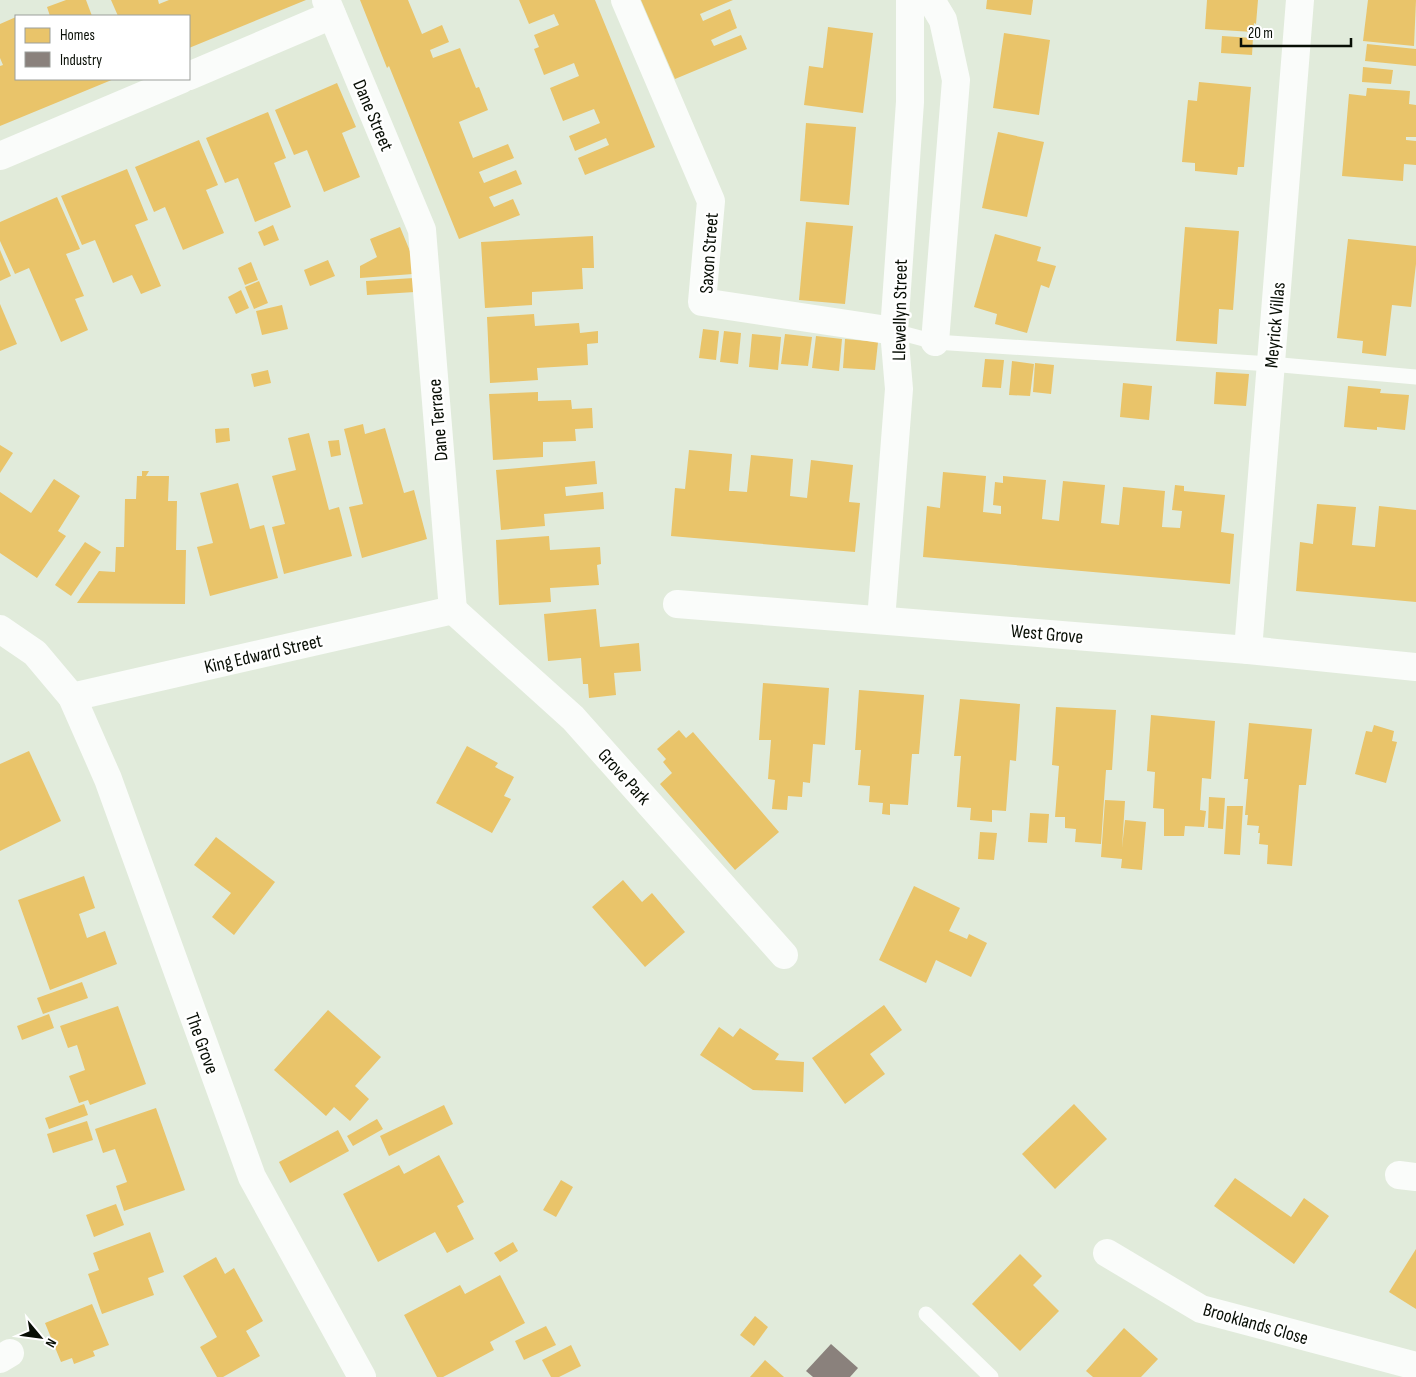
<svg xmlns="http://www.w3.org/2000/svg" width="1416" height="1377" viewBox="0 0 1416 1377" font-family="'Sofia Sans Condensed',sans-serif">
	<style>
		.homes { fill: #e9c46a }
		.industry { fill: #8a817c }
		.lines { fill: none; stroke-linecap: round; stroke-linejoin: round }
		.lane { stroke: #fafcfa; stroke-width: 15 }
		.street { stroke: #fafcfa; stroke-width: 28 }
		.labels { text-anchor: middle; stroke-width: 5; stroke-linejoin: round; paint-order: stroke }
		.street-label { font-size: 19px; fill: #080e05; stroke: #fff }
	</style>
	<rect width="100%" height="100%" fill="#e1ebdb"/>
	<!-- homes -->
	<g class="homes">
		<path d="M66 0H86L92 16H50L47 7Z"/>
		<path d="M111 0H158L159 4 169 0H306L189 48V16H118Z"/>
		<path d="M360 0H408L422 34 442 25 449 42 430 50 433 58 460 48 476 88 479 87 488 110 459 122 473 158 508 144 514 158 479 172 484 183 516 170 522 184 489 197 494 207 513 199 520 215 459 239 389 66 387 68Z"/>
		<path d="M519 0H595L655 147 585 175 578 158 609 145 606 138 575 151 569 136 600 123 594 109 563 121 550 88 579 76 574 63 544 75 534 49 539 47 534 35 559 25 554 14 529 24Z"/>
		<path d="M641 0H733L700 14 703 21 730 9 737 28 711 40 714 46 741 35 747 49 675 79Z"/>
		<path d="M987 0H1033L1031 15 986 9Z"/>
		<path d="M1207 0H1258L1256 24 1254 23 1253 32 1205 29Z"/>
		<path d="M1368 0H1416L1414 46 1363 41Z"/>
		<path d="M16 17V79H114L0 126V66L3 65 0 58V24Z"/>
		<path d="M828 27 873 33 863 113 804 105 809 66 823 68Z"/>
		<path d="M1004 33 1050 40 1039 115 993 108Z"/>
		<path d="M1222 36 1253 38 1252 55 1221 53Z"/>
		<path d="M1367 44 1416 49V66L1365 61Z"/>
		<path d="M1363 67 1393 70 1391 84 1362 82Z"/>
		<path d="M1199 82 1251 87 1244 167H1238L1237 175 1195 171V163L1182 162 1188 100 1197 101Z"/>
		<path d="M337 83 356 127 342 133 360 177 324 192 307 150 294 155 275 110Z"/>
		<path d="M1367 88 1410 91 1409 104 1416 105V137H1406V140L1416 141V165L1404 164 1403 181 1342 176 1349 94 1366 96Z"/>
		<path d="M268 112 286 158 274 163 291 207 255 222 238 178 225 183 206 138Z"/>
		<path d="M806 123 856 127 849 205 800 201Z"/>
		<path d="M998 132 1044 142 1027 217 982 208Z"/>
		<path d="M199 140 218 185 206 190 224 233 183 250 165 207 154 212 135 167Z"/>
		<path d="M127 169 148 220 135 225 161 286 141 294 132 275 113 283 95 240 82 245 61 196Z"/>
		<path d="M57 197 80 249 66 254 84 296 75 299 88 330 61 342 29 268 15 274 0 241V222Z"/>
		<path d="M806 222 853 226 845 304 799 300Z"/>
		<path d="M273 225 279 240 264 246 258 232Z"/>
		<path d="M400 227 412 256 413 274 360 278V266L377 257 370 239Z"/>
		<path d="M1185 227 1239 231 1233 310 1219 309 1217 344 1176 341Z"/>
		<path d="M995 234 1041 247 1037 261 1056 266 1049 288 1041 285 1027 333 995 324 997 314 974 307Z"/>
		<path d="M593 236 594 268H582L583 289 532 292V305L485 308 481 242Z"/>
		<path d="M1348 239 1416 246V264L1411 307 1392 305 1386 356 1362 353 1363 341 1337 338Z"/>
		<path d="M0 250 11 276 0 281Z"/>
		<path d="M328 260 335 276 310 286 304 270Z"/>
		<path d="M251 262 258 280 245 285 238 268Z"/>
		<path d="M414 278 415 292 367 295 366 281Z"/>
		<path d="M259 281 268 303 254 309 245 287Z"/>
		<path d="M241 290 249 308 236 314 228 297Z"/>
		<path d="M0 304 17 344 0 351Z"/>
		<path d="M282 305 288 329 262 335 256 311Z"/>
		<path d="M534 314 535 326 579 323 580 333 598 331V343L587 344 588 365 537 368 538 380 490 383 487 317Z"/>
		<path d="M703 329 719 331 716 360 699 358Z"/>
		<path d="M724 331 741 333 738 364 720 362Z"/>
		<path d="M752 334 781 337 778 370 749 367Z"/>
		<path d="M785 334 812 337 808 366 781 364Z"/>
		<path d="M816 336 842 339 839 371 812 368Z"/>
		<path d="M845 339 878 342 875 370 843 368Z"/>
		<path d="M985 359 1004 360 1001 388 982 387Z"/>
		<path d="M1012 361 1034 364 1030 396 1009 395Z"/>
		<path d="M1035 363 1054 365 1051 394 1033 392Z"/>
		<path d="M268 370 271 383 254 387 251 374Z"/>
		<path d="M1216 372 1249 374 1246 406 1214 404Z"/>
		<path d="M1123 383 1152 386 1149 420 1120 417Z"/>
		<path d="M1348 386 1381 389 1380 393 1409 395 1405 430 1377 427V430L1344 427Z"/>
		<path d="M538 392V401L571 400 572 409 592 408 593 428 575 429 576 441 543 442V457L493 460 489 394Z"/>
		<path d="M363 424 365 434 385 428 404 493 414 490 427 539 362 558 349 507 363 504 344 429Z"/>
		<path d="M229 428 230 441 216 443 215 429Z"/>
		<path d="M309 433 329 510 339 507 352 556 284 574 272 527 285 524 272 476 296 470 288 438Z"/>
		<path d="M339 440 341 455 331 457 328 441Z"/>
		<path d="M0 445 13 453 0 473Z"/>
		<path d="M689 450 732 454 729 491H734L747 492 751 455 793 459 790 496 807 498 811 460 853 465 849 502 860 503 855 552 671 536 675 488 685 489Z"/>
		<path d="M595 461 597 484 565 487 566 496 603 492 604 509 544 514 545 526 501 530 496 470Z"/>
		<path d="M142 471H149L146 476H169L168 501H177L176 550H186L185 604 77 603 99 571 115 572 116 547H124L125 499H136L137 476H142Z"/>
		<path d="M943 472 986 476 983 512 1001 514V506L993 505 995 482 1003 483V476L1046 480 1042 519 1059 521 1063 481 1105 485 1101 523 1109 524 1119 525 1123 487 1165 491 1162 527 1180 528 1182 511 1172 510 1175 485 1184 486V491L1225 495 1221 532 1234 534 1230 584 923 557 927 506 940 508Z"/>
		<path d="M54 479 80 496 58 531 66 536 37 578 0 553V492L31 513Z"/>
		<path d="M238 483 250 529 264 525 278 578 210 596 197 547 213 543 200 493Z"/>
		<path d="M1317 504 1356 507 1352 545 1375 547 1379 506 1416 510V602L1296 591 1300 542 1313 544Z"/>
		<path d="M549 536 550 550 600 547 601 564 597 565 599 585 550 588 551 602 499 605 496 540Z"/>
		<path d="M85 542 101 552 71 596 55 585Z"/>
		<path d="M596 609 600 647 639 643 641 671 614 673 616 695 589 698 588 684H583L581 658 548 661 544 614Z"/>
		<path d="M763 683 829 688 825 745 813 744 810 783 803 782 802 797 788 796 787 810 772 809 775 780 768 779 771 740H759Z"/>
		<path d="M859 690 924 695 919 754H912L908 805 890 804V815L882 814 883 803 869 802 870 786 858 785 861 750H855Z"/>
		<path d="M960 699 1020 704 1016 761 1010 760 1006 811 992 810V822L970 820 971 808 957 807 961 756H954Z"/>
		<path d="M1056 707 1116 710 1112 770H1106L1101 844 1075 842 1076 829 1065 828V817H1055L1059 766 1052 765Z"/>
		<path d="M1151 715 1215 721 1211 779 1202 778 1200 810 1206 811 1204 827 1185 826 1184 836H1164V809L1153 808 1155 772 1147 771Z"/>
		<path d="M1249 723 1312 729 1306 785H1299L1292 866 1267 864 1268 845 1259 844 1260 833H1258L1259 826 1247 825 1248 815H1245L1248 779H1244Z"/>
		<path d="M1374 725 1394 731 1392 741 1397 742 1386 783 1355 774 1366 731 1372 732Z"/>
		<path d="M679 730 686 738 693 732 779 832 735 870 660 784 672 773 663 762 666 759 657 749Z"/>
		<path d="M467 746 498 763 495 767 514 777 504 796 511 799 492 833 436 803Z"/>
		<path d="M29 751 61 821 0 851V764Z"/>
		<path d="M1209 797 1225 798 1223 829 1208 828Z"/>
		<path d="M1105 800 1125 801 1122 848 1125 820 1146 822 1142 870 1121 868 1122 859 1101 857Z"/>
		<path d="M1227 806H1243L1240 855 1224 854Z"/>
		<path d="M1030 813 1049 814 1047 843 1028 842Z"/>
		<path d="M980 832 997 833 994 860 978 859Z"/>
		<path d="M216 837 275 882 234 935 212 917 231 893 194 865Z"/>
		<path d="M84 876 95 908 79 914 87 938 105 931 117 964 50 990 18 900Z"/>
		<path d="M623 880 642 902 652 893 685 932 645 967 592 907Z"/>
		<path d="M914 886 960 908 949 931 967 939 969 934 987 943 971 977 936 960 926 983 879 960Z"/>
		<path d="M82 982 88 998 43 1014 37 998Z"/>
		<path d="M884 1005 902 1030 870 1054 885 1074 845 1104 812 1058Z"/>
		<path d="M118 1006 146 1084 90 1105 88 1100 79 1103 69 1076 85 1070 77 1045 68 1048 60 1026Z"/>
		<path d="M328 1010 381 1057 355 1086 369 1099 350 1121 334 1107 326 1116 274 1070Z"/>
		<path d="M49 1014 54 1028 22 1040 17 1026Z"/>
		<path d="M719 1027 733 1037 740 1028 779 1054 775 1060 804 1062 803 1092 753 1090 700 1055Z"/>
		<path d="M84 1104 88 1115 49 1129 45 1118Z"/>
		<path d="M1074 1104 1107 1139 1055 1189 1022 1154Z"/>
		<path d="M444 1105 453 1124 389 1156 380 1136Z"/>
		<path d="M156 1108 185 1190 124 1211 116 1186 127 1182 115 1149 103 1153 95 1129Z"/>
		<path d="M377 1119 383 1129 353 1146 347 1136Z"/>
		<path d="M87 1121 93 1140 53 1153 47 1134Z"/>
		<path d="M338 1130 349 1151 290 1183 279 1162Z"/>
		<path d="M439 1155 464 1202 457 1206 474 1239 447 1253 435 1232 378 1262 343 1194 399 1165 404 1174Z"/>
		<path d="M1235 1178 1291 1217 1304 1198 1329 1216 1294 1264 1214 1206Z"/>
		<path d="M561 1180 573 1187 556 1217 543 1210Z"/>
		<path d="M116 1204 124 1225 94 1237 86 1215Z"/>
		<path d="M150 1232 164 1272 148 1278 154 1295 102 1314 88 1274 99 1270 93 1253Z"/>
		<path d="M513 1242 518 1251 500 1262 494 1253Z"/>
		<path d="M1416 1249V1309L1389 1292Z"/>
		<path d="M1020 1254 1042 1276 1033 1285 1059 1311 1020 1351 972 1304Z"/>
		<path d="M216 1257 225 1274 234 1268 263 1321 246 1331 260 1356 223 1377H217L200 1347 217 1337 183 1276Z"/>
		<path d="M500 1275 525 1323 490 1342 494 1350 443 1377H437L404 1315 460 1285 465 1294Z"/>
		<path d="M92 1304 109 1345 93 1351 95 1356 74 1364 72 1358 61 1362 45 1323Z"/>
		<path d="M755 1316 768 1327 754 1346 740 1335Z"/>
		<path d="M546 1326 556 1345 524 1360 515 1341Z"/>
		<path d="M1124 1328 1158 1359 1141 1377H1093L1086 1371Z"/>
		<path d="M571 1345 581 1366 559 1377H551L542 1360Z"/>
		<path d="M765 1360 784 1377H750Z"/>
	</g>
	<!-- industry -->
	<path class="industry" d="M831 1344 858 1368 850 1377H813L806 1371Z"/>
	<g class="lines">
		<!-- lane -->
		<g class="lane">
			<path d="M894 331 935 342 1270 364 1416 377"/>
			<path d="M926 1314 991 1377"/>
		</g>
		<!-- street -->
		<g class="street">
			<path d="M326 0 422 230 453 610"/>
			<path d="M625 0 711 201 702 302 894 331"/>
			<path d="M931 0 943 20 956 80 935 342"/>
			<path d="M189 76 332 15"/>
			<path d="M0 156 182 79"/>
			<path d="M677 604 1248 650 1416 667"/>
			<path d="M453 610 573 718 784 955"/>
			<path d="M881 620 899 389 894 331 910 102V0"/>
			<path d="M0 629 35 653 72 697 108 779 252 1177 362 1377"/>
			<path d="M1248 650 1300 0"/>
			<path d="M72 697 453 610"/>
			<path d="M1399 1175 1416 1177"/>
			<path d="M1107 1253 1201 1309 1416 1366"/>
			<path d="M0 1359 10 1353"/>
		</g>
	</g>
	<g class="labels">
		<!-- street labels -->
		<g class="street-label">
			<text transform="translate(374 115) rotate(67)" y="7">Dane Street</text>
			<text transform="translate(708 253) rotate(-86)" y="7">Saxon Street</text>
			<text transform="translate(899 310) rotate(-89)" y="7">Llewellyn Street</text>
			<text transform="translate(1274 325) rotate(-85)" y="7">Meyrick Villas</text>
			<text transform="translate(437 420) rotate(-95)" y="7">Dane Terrace</text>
			<text transform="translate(1047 633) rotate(5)" y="7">West Grove</text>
			<text transform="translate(263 653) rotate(-13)" y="7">King Edward Street</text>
			<text transform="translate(625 776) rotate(48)" y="7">Grove Park</text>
			<text transform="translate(203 1043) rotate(70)" y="7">The Grove</text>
			<text transform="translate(1256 1323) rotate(16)" y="7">Brooklands Close</text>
		</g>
	</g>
	<!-- legend -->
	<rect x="15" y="15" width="175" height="65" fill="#ffffff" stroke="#9c9f9b"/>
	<rect x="25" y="28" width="25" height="15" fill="#e9c46a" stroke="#9c9f9b"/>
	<text x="60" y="40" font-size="15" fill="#080e05">Homes</text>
	<rect x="25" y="52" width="25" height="15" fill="#8a817c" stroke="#9c9f9b"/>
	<text x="60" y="65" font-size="15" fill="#080e05">Industry</text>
	<!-- north arrow -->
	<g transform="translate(40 1337) rotate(119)" stroke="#ffffff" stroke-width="4" paint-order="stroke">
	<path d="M0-4L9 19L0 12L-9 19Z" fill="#080e05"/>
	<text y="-8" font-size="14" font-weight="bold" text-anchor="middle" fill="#080e05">N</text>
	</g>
	<!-- scale -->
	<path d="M1241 38v8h110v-8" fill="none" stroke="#080e05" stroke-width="2.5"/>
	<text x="1248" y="38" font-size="15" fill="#080e05" stroke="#ffffff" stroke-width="4" paint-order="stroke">20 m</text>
</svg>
